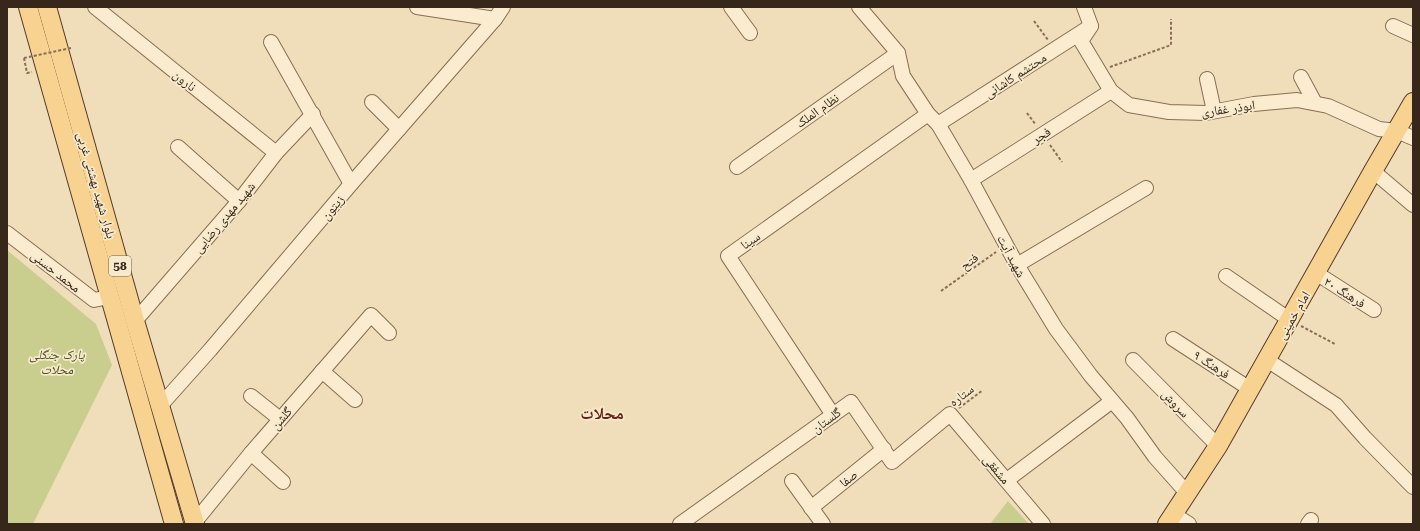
<svg xmlns="http://www.w3.org/2000/svg" width="1420" height="531" viewBox="0 0 1420 531" font-family="'Roboto Serif','Noto Naskh Arabic',serif">
	<style>
		.green { fill: #c9ce8f }
		.lines { fill: none; stroke-linecap: round; stroke-linejoin: round }
		.minor-casing { stroke: #886e54; stroke-width: 16 }
		.major-casing { stroke: #553c2a; stroke-width: 20 }
		.path { stroke: #886e54; stroke-width: 2; stroke-dasharray: 3 2; stroke-linecap: butt }
		.minor { stroke: #fbeccf; stroke-width: 14 }
		.major { stroke: #f7d290; stroke-width: 18 }
		.path-bridge { stroke: #886e54; stroke-width: 2; stroke-dasharray: 3 2; stroke-linecap: butt }
		.labels { text-anchor: middle; stroke-width: 3.5; stroke-linejoin: round; paint-order: stroke }
		.shield { fill: #f7e9cb; stroke: #70614f; stroke-width: 1 }
		.shield-label { font-size: 12px; font-weight: bold; fill: #36271a }
		.street-label { font-size: 13px; fill: #36271a; stroke: #f7e9cb }
		.park-label { font-size: 13px; font-style: italic; fill: #495420; stroke: #f7e9cb }
		.district-label { font-size: 17px; font-weight: bold; fill: #652417; stroke: #f7e9cb }
	</style>
	<rect width="100%" height="100%" fill="#f0debb"/>
	<!-- green -->
	<g class="green">
		<path d="M7 250 96 324 112 365 33 524H7Z"/>
		<path d="M1008 501 1029 524H990Z"/>
	</g>
	<g class="lines">
		<defs>
			<g id="minor">
				<path d="M95 7 276 153"/>
				<path d="M417 7 495 19"/>
				<path d="M731 7 750 33"/>
				<path d="M859 7 898 53 903 76 928 114 938 124 971 180 1017 265 1056 329 1091 376 1127 418 1155 457 1187 493"/>
				<path d="M1084 7 1091 26"/>
				<path d="M1091 26 1081 41 1111 91 1129 105 1169 112 1206 113 1254 104 1297 100 1328 106 1379 129 1397 131 1413 138"/>
				<path d="M1393 26 1413 35"/>
				<path d="M271 42 351 184"/>
				<path d="M1301 77 1315 103"/>
				<path d="M1207 79 1214 111"/>
				<path d="M372 102 399 129"/>
				<path d="M938 124 1088 28"/>
				<path d="M178 147 239 201"/>
				<path d="M737 167 898 53"/>
				<path d="M1373 171 1413 205"/>
				<path d="M971 180 1111 91"/>
				<path d="M7 233 94 300 109 297"/>
				<path d="M1017 265 1146 188"/>
				<path d="M1316 273 1374 310"/>
				<path d="M1226 276 1290 320"/>
				<path d="M135 321 239 201 276 153 313 114"/>
				<path d="M1173 339 1250 389"/>
				<path d="M1133 360 1218 446"/>
				<path d="M1267 360 1336 405 1365 438 1413 487"/>
				<path d="M322 371 355 400"/>
				<path d="M251 396 280 419"/>
				<path d="M160 406 210 350 351 184 495 19 503 7"/>
				<path d="M833 415 728 256 928 114"/>
				<path d="M251 453 283 482"/>
				<path d="M1007 480 1112 401"/>
				<path d="M792 481 823 524"/>
				<path d="M811 508 884 449"/>
				<path d="M1173 514 1189 524"/>
				<path d="M194 523 251 453 371 315 389 333"/>
				<path d="M680 524 851 402 892 462 950 414 1043 524"/>
				<path d="M1308 524 1311 520"/>
			</g>
			<g id="major">
				<path d="M28 7 174 524"/>
				<path d="M47 7 135 321 195 524"/>
				<path d="M1167 524 1218 446 1373 171 1413 102"/>
			</g>
		</defs>
		<!-- minor casing -->
		<use href="#minor" class="minor-casing"/>
		<!-- major casing -->
		<use href="#major" class="major-casing"/>
		<!-- path -->
		<g class="path">
			<path d="M1034 21 1048 40"/>
			<path d="M24 58 27 73 32 72"/>
			<path d="M1110 67 1171 45V19"/>
			<path d="M1027 113 1036 125"/>
			<path d="M1050 145 1062 162"/>
			<path d="M941 291 996 252"/>
			<path d="M1301 326 1335 344"/>
			<path d="M959 408 983 390"/>
		</g>
		<!-- minor -->
		<use href="#minor" class="minor"/>
		<!-- major -->
		<use href="#major" class="major"/>
		<!-- path-bridge -->
		<path class="path-bridge" d="M24 58 71 48"/>
	</g>
	<g class="labels">
		<!-- shield labels -->
		<rect class="shield" x="109" y="256" width="22" height="20" rx="3"/>
		<g class="shield-label">
			<text x="120" y="270">58</text>
		</g>
		<!-- street labels -->
		<g class="street-label">
			<text transform="translate(1015 75) rotate(-33)" y="5">محتشم کاشانی</text>
			<text transform="translate(185 80) rotate(39)" y="5">نارون</text>
			<text transform="translate(1228 108) rotate(-8)" y="5">ابوذر غفاری</text>
			<text transform="translate(817 110) rotate(-35)" y="5">نظام الملک</text>
			<text transform="translate(1041 135) rotate(-32)" y="5">فجر</text>
			<text transform="translate(97 185) rotate(74)" y="5">بلوار شهید بهشتی غربی</text>
			<text transform="translate(332 207) rotate(-50)" y="5">زیتون</text>
			<text transform="translate(224 217) rotate(-50)" y="5">شهید مهدی رضایی</text>
			<text transform="translate(750 240) rotate(-35)" y="5">سینا</text>
			<text transform="translate(1012 256) rotate(62)" y="5">شهید آیت</text>
			<text transform="translate(969 261) rotate(-36)" y="5">فتح</text>
			<text transform="translate(56 271) rotate(38)" y="5">محمد حسنی</text>
			<text transform="translate(1345 292) rotate(32)" y="5">فرهنگ ۲۰</text>
			<text transform="translate(1293 315) rotate(-60)" y="5">امام خمینی</text>
			<text transform="translate(1212 364) rotate(33)" y="5">فرهنگ ۹</text>
			<text transform="translate(961 395) rotate(-37)" y="5">ستاره</text>
			<text transform="translate(1176 403) rotate(46)" y="5">سروش</text>
			<text transform="translate(281 418) rotate(-49)" y="5">گلشن</text>
			<text transform="translate(826 420) rotate(-36)" y="5">گلستان</text>
			<text transform="translate(997 469) rotate(50)" y="5">مشفقی</text>
			<text transform="translate(848 478) rotate(-39)" y="5">صفا</text>
		</g>
		<!-- park labels -->
		<g class="park-label">
			<text x="57" y="359">پارک جنگلی<tspan x="57" dy="15">محلات</tspan></text>
		</g>
		<!-- district labels -->
		<g class="district-label">
			<text x="602" y="419">محلات</text>
		</g>
	</g>
	<!-- border -->
	<rect width="1420" height="531" fill="none" stroke="#36271a" stroke-width="16"/>
</svg>
